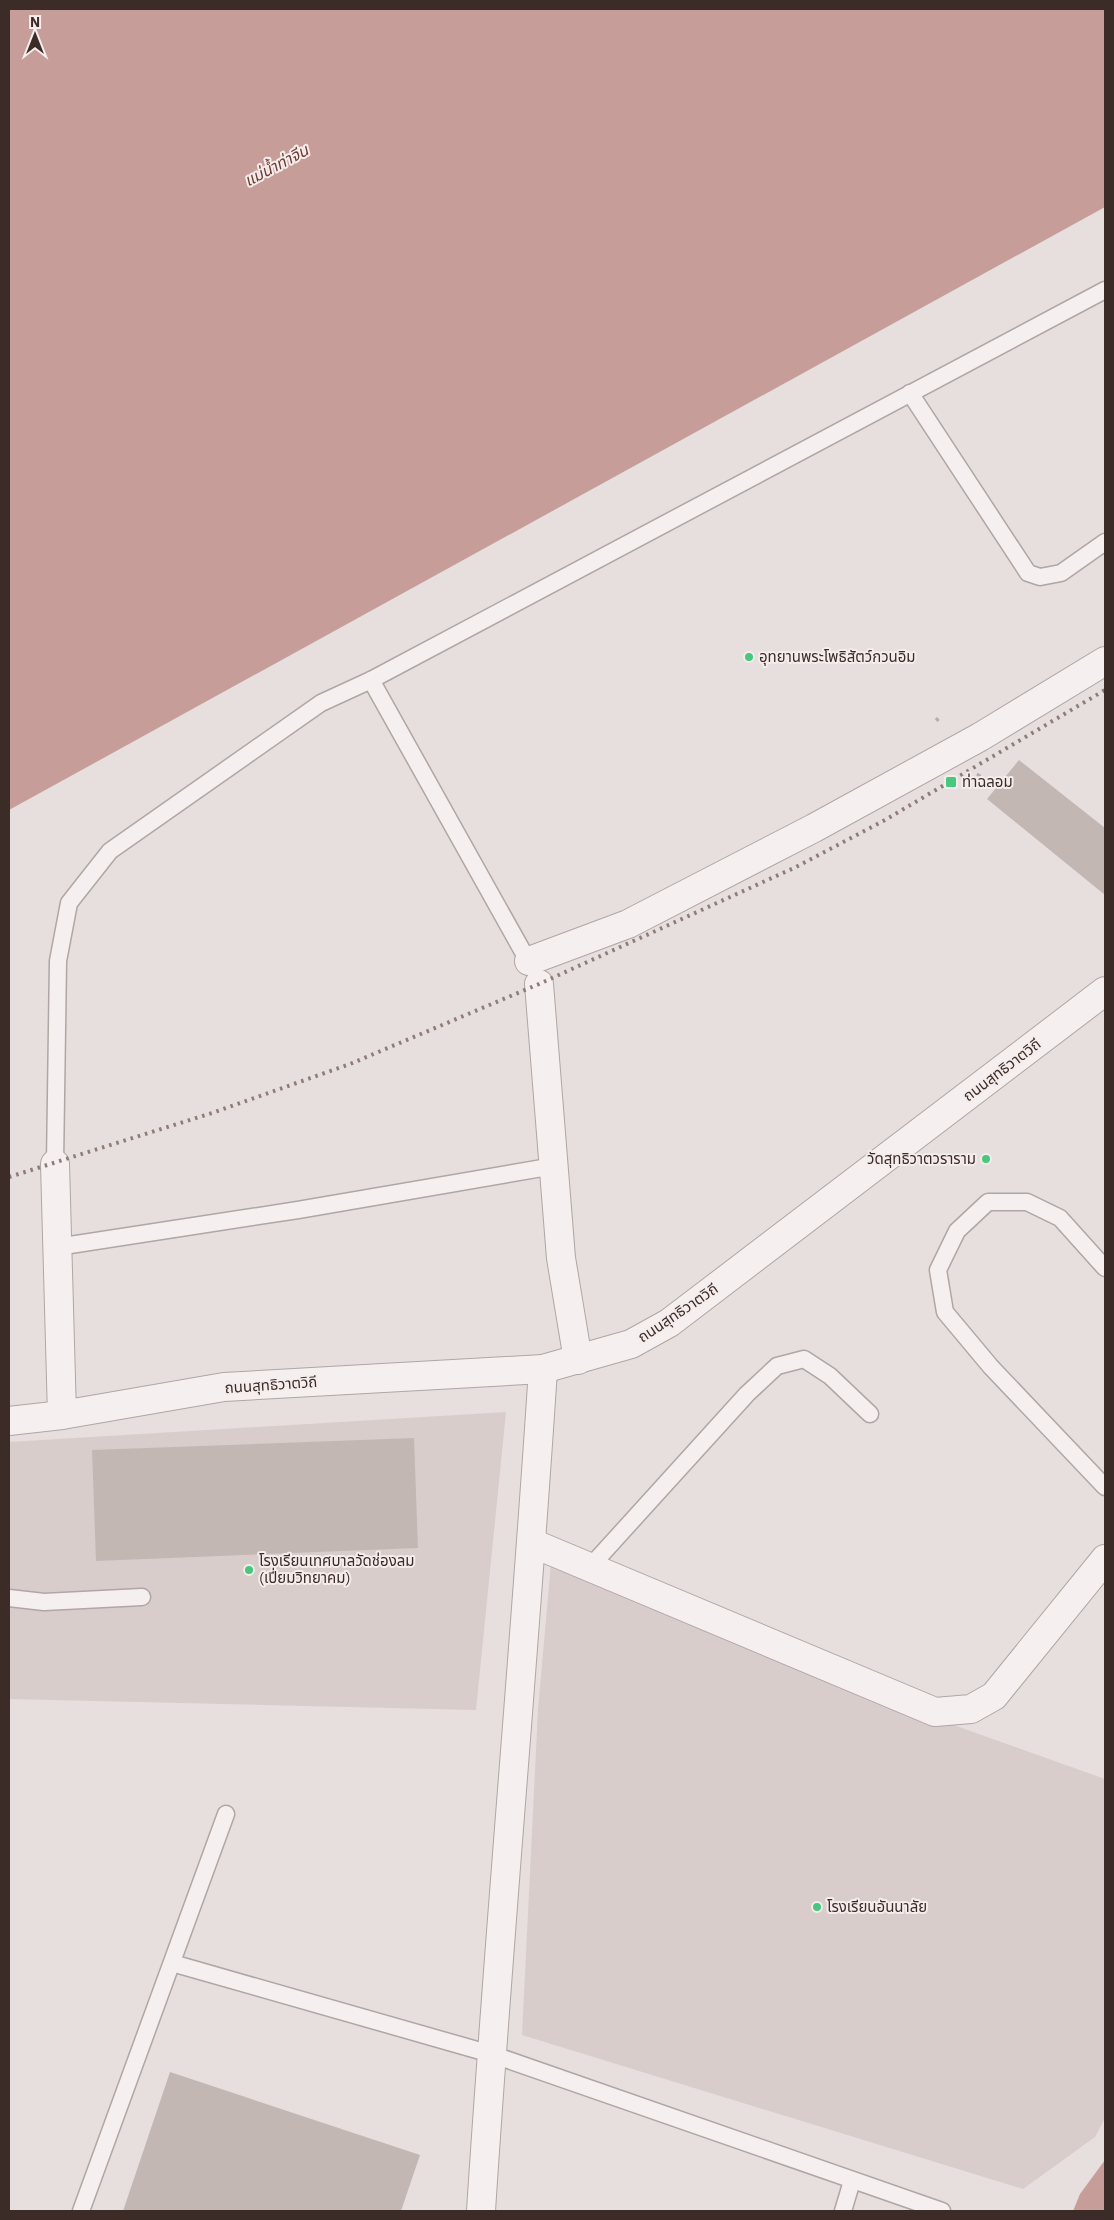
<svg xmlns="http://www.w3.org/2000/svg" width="1114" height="2220" viewBox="0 0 1114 2220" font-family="'IBM Plex Sans','Noto Sans Thai',sans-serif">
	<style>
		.built { fill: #d8cdcb }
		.water { fill: #c69d98 }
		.building { fill: #c3b7b4 }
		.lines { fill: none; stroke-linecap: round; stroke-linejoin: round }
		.lane-casing { stroke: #b0a6a3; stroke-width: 19 }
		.street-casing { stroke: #b0a6a3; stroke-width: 30 }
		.path { stroke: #b6adab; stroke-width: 3; stroke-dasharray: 4 4; stroke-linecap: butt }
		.lane { stroke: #f5f0ef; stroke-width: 16 }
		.street { stroke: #f5f0ef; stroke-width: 28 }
		.rail { stroke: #8f7c77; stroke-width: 4; stroke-dasharray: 2.5 5; stroke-linecap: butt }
		.poi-dot { fill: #43ca7e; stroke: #f4edec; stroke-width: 2 }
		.labels { text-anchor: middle; stroke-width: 4; stroke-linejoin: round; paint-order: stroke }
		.poi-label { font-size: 15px; fill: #3c2c27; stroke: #f4edec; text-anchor: start }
		.street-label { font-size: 15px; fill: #3c2c27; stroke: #f4edec }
		.water-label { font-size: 16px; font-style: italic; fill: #6f3b32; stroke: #f4edec }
	</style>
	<rect width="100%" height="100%" fill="#e6dfdd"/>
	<!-- built -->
	<g class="built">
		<path d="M506 1412 476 1710 9 1699V1442Z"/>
		<path d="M551 1563 819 1677 1105 1779V2118L1095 2137 1023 2189 522 2035 538 1710Z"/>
	</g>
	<!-- water -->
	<g class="water">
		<path d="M9 9H1105V207L9 810Z"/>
		<path d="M1105 2160V2211H1073L1080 2194Z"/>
	</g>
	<!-- building -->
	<g class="building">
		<path d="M1019 760 1105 828V895L987 799Z"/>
		<path d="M414 1438 418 1548 96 1561 92 1450Z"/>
		<path d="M170 2072 420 2155 401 2211H123Z"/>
	</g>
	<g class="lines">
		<defs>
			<g id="lane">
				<path d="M910 393 1028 573 1040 577 1061 573 1105 542"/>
				<path d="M371 680 532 968"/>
				<path d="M55 1164 58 961 69 903 110 851 321 703 371 680 1105 290"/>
				<path d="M57 1247 298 1210 554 1166"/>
				<path d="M1105 1268 1060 1218 1027 1202H988L957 1231 938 1270 945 1312 991 1367 1105 1487"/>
				<path d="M590 1567 747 1394 777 1366 804 1359 830 1376 870 1414"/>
				<path d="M9 1598 44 1602 142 1597"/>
				<path d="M172 1963 491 2054 942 2211"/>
				<path d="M81 2211 226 1814"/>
				<path d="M843 2211 852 2181"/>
			</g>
			<g id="street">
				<path d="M529 961 628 924 814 828 980 737 1105 661"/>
				<path d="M539 984 561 1258 578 1360"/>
				<path d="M55 1164 62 1415"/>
				<path d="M9 1421 62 1415 224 1387 543 1369 631 1344 669 1323 1105 991"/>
				<path d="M532 1543 935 1712 971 1709 994 1696 1105 1559"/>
				<path d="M481 2211C499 1930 525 1650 543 1369"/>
			</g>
		</defs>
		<!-- lane casing -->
		<use href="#lane" class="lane-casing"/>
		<!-- street casing -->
		<use href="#street" class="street-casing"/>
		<!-- path -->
		<g class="path">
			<path d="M936 718 941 724"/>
			<path d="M977 774 997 787"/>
		</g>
		<!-- lane -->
		<use href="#lane" class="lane"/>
		<!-- street -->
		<use href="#street" class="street"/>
		<!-- rail -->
		<path class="rail" d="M9 1177 212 1113 350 1064 539 984 796 867 885 820 1105 690"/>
	</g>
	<!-- markers -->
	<g class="poi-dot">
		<circle cx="749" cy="657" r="5"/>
		<rect x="945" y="776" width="12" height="12" rx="2.5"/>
		<circle cx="986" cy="1159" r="5"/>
		<circle cx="249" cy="1570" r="5"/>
		<circle cx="817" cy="1907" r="5"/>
	</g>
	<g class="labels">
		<!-- poi labels -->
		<g class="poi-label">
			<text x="759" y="662">อุทยานพระโพธิสัตว์กวนอิม</text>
			<text x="962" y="787">ท่าฉลอม</text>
			<text x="976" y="1164" text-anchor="end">วัดสุทธิวาตวราราม</text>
			<text x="259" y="1566">โรงเรียนเทศบาลวัดช่องลม<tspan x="259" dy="17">(เปี่ยมวิทยาคม)</tspan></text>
			<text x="827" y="1912">โรงเรียนอันนาลัย</text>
		</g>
		<!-- street labels -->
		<g class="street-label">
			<text transform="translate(1002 1070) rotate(-37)" y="5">ถนนสุทธิวาตวิถี</text>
			<text transform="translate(678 1313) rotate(-34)" y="5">ถนนสุทธิวาตวิถี</text>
			<text transform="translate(271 1385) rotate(-4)" y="5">ถนนสุทธิวาตวิถี</text>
		</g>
		<!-- water labels -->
		<g class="water-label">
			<text transform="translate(276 165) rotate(-28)" y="6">แม่น้ำท่าจีน</text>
		</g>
	</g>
	<!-- border -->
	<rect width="1114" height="2220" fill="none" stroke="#3c2c27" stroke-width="20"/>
	<!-- north arrow -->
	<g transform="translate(35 35)" stroke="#f4edec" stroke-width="4" paint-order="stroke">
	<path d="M0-4L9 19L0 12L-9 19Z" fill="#3c2c27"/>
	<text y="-8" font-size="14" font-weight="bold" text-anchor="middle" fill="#3c2c27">N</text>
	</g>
</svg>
